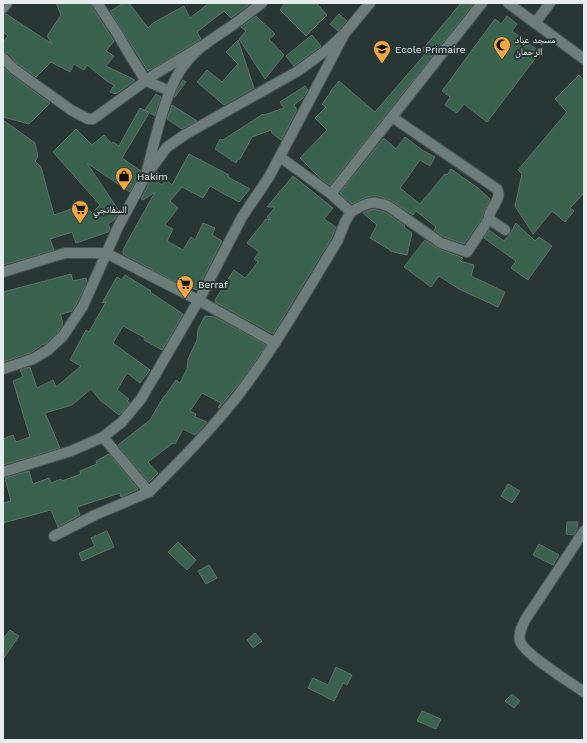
<svg xmlns="http://www.w3.org/2000/svg" width="587" height="743" viewBox="0 0 587 743" font-family="'Work Sans','Noto Naskh Arabic',sans-serif">
	<style>
		.building { fill: #39624f; stroke: #637069 }
		.lines { fill: none; stroke-linecap: round; stroke-linejoin: round }
		.street-casing { stroke: #485452; stroke-width: 12 }
		.street { stroke: #6d7d7a; stroke-width: 10 }
		.labels { text-anchor: middle; stroke-width: 4; stroke-linejoin: round; paint-order: stroke }
		.poi-label { font-size: 10px; fill: #e5eeec; stroke: #283634; text-anchor: start }
	</style>
	<rect width="100%" height="100%" fill="#283634"/>
	<!-- building -->
	<g class="building">
		<path d="M56 3H91L92 7 114 41 106 51 114 56 106 66 135 80 116 94 110 92 114 85 108 82 87 65 84 70 74 64 70 72 51 62 36 77 18 64 8 53 3 52V42L8 36 3 32V14H6L52 44 47 36 61 15Z"/>
		<path d="M124 3H129L148 28 153 23 184 6 190 18 209 3H251L231 18 224 11 197 32 201 39 150 70 149 69 148 71 110 11Z"/>
		<path d="M285 3H316L327 15 306 36 280 10Z"/>
		<path d="M461 3H474L330 185 322 180 300 158 327 130 315 118 326 107 322 104 331 92H330L339 81 375 112 426 53 422 50Z"/>
		<path d="M339 14 347 21 338 31 330 24Z"/>
		<path d="M256 16 275 34 269 39 284 55 265 79 239 39 246 31 241 27Z"/>
		<path d="M507 16 517 24 512 31 540 52 487 122 464 104 457 113 445 105 450 97 442 91 495 19 501 24Z"/>
		<path d="M312 35 321 46 294 66 286 56Z"/>
		<path d="M238 40 254 88 224 105 197 82 207 70 222 82 238 64 226 52Z"/>
		<path d="M3 67 10 74 50 103 29 124 3 117Z"/>
		<path d="M579 75 584 81V193L570 208 574 211 565 222 552 211 533 234 515 206 522 174 518 170 567 112 555 99Z"/>
		<path d="M183 80 186 82 174 98 178 88Z"/>
		<path d="M305 86 308 90 303 98 294 105 297 110 281 140 272 133 271 130 252 137 240 159H238L236 163 215 149 220 139 223 140 263 114 264 115 284 108 280 102Z"/>
		<path d="M156 94 161 97 155 116 145 110Z"/>
		<path d="M172 105 197 121 182 129 167 119Z"/>
		<path d="M140 108 149 113 122 158 141 171 130 192 87 163 119 211 114 220 108 224 110 229 108 232 76 243 72 232 50 239 54 250 3 265V120L35 143 38 157 35 161 41 167 54 215 83 205 92 213 100 205 53 152 76 129 92 145 104 135 112 144 113 142 119 146Z"/>
		<path d="M405 137 422 150 435 157 430 166 420 160 400 188 420 204 445 174 447 175 451 169 478 188 490 199 485 209 483 217 464 244 444 237 434 230 436 227 416 211 413 215 390 200 378 196H371L362 199 352 204 340 193 384 138 396 149Z"/>
		<path d="M189 154 229 175 228 177 250 189 239 202 210 186 203 198 182 187 170 201 178 208 165 225 173 229 167 241 183 250 191 237 195 240 203 223 215 228 212 235 222 241 197 290 172 280 123 254V250L155 192 143 200 141 199 151 180 152 178 162 185 166 180 172 185Z"/>
		<path d="M293 176 333 208 324 219 336 227 332 237 273 334 215 302V300L234 270 245 278 258 262 254 259 259 252 247 243 266 219 271 220 267 217 275 207H267Z"/>
		<path d="M373 209 385 212 405 226 404 227 412 233 407 255 390 251V250L370 238 377 225 363 213Z"/>
		<path d="M516 223 535 241 539 237 552 246 528 280 511 268 516 261 484 238 489 230 504 241 510 234Z"/>
		<path d="M425 240 439 249 463 258 460 261 474 265 471 276 505 292 498 307 459 289 439 276 431 287 404 267Z"/>
		<path d="M71 274 73 281 86 278 87 282 77 303 72 311 59 315 61 316 63 324 58 332 45 344 41 345V346L30 353 3 362V292Z"/>
		<path d="M125 275 151 291 150 292 183 314 162 350 144 340 145 338 123 326 113 343 150 370 140 383 127 373 117 390 129 399 127 401 130 403 119 415 100 400 91 389 72 405 45 413 60 448 3 465V439L13 435 16 442 30 437 13 381 23 377 20 370 30 367 37 388 53 380 56 387 81 366 70 360 86 330 89 332 106 302 102 303 117 277 122 280Z"/>
		<path d="M205 316 215 317 266 345 245 376 219 408 218 407 221 403 202 393 190 411 196 414 195 417 207 422 195 435 183 429 175 444 173 443 148 462 158 473 149 482 118 445 150 420 164 396H165L176 380 180 383 187 369 188 359 197 340 198 329Z"/>
		<path d="M109 454 138 489 121 497 120 493 77 507 80 515 58 527 51 510 3 523V503L11 501 5 478 29 471 33 484 49 478 51 483 61 479 62 481 81 474 80 471 97 464 96 461Z"/>
		<path d="M508 484 520 491 512 503 501 496Z"/>
		<path d="M567 522H578L577 529 574 535 566 534Z"/>
		<path d="M107 531 114 547 82 561 79 553 95 546 91 538Z"/>
		<path d="M178 542 196 560 187 570 168 552Z"/>
		<path d="M539 544 559 555 553 565 533 555Z"/>
		<path d="M209 565 217 578 206 584 198 571Z"/>
		<path d="M10 630 19 636 3 659V639Z"/>
		<path d="M255 633 262 641 253 648 247 640Z"/>
		<path d="M336 667 352 675 347 685 343 683 334 701 308 688 313 678 328 685Z"/>
		<path d="M512 694 520 701 514 708 505 701Z"/>
		<path d="M422 711 441 719 436 729 417 721Z"/>
	</g>
	<g class="lines">
		<defs>
			<g id="street">
				<path d="M97 3 117 33 131 57 146 81 170 91"/>
				<path d="M508 3 584 59"/>
				<path d="M3 8 7 3"/>
				<path d="M535 23 550 3"/>
				<path d="M3 58 14 69 71 110 88 119H93L155 74 205 44"/>
				<path d="M392 117 497 189C503 200 488 208 489 219L505 230"/>
				<path d="M147 170C155 141 166 86 185 64 196 49 212 39 227 29 239 21 250 12 262 3"/>
				<path d="M331 194 482 3"/>
				<path d="M351 212C365 204 371 199 388 206L441 243 467 252 489 219"/>
				<path d="M3 272 65 253H106L198 300 275 343"/>
				<path d="M3 369 33 359 48 350 63 336 83 306 118 227 145 177 167 147 186 134 298 71 328 49 345 33 370 3"/>
				<path d="M3 472 71 451 103 437 122 422 141 399 200 298 242 217 269 177 345 33"/>
				<path d="M149 492C179 462 209 432 236 398 274 349 305 294 338 240L345 222 351 212 331 194 280 157"/>
				<path d="M584 531 525 620C522 627 518 633 520 641 524 654 571 683 584 692"/>
				<path d="M54 536 95 515 149 492 103 437"/>
			</g>
		</defs>
		<!-- street casing -->
		<use href="#street" class="street-casing"/>
		<!-- street -->
		<use href="#street" class="street"/>
	</g>
	<!-- icons -->
	<defs>
		<symbol id="mosque-pin" viewBox="-11 -11 22 30"><path d="M0 17L-7.5 6A9.5 9.5 0 1 1 7.5 6Z" fill="#f1a640" stroke="#283634"/><path d="M3.5-4.9A6 6 0 1 0 3.5 4.9A5 5 0 1 1 3.5-4.9Z" fill="#111"/></symbol>
		<symbol id="school-pin" viewBox="-11 -11 22 30"><path d="M0 17L-7.5 6A9.5 9.5 0 1 1 7.5 6Z" fill="#f1a640" stroke="#283634"/><path d="M0-5L7-2L0 1L-7-2ZM-4 1L0 2.5L4 1V4Q0 6-4 4Z" fill="#111"/></symbol>
		<symbol id="shop-pin" viewBox="-11 -11 22 30"><path d="M0 17L-7.5 6A9.5 9.5 0 1 1 7.5 6Z" fill="#f1a640" stroke="#283634"/><path d="M-5-2.5h2.3a2.7 3.5 0 0 1 5.4 0H5L5.5 6h-11ZM-1.5-2.5h3a1.5 2.3 0 0 0-3 0Z" fill="#111"/></symbol>
		<symbol id="supermarket-pin" viewBox="-11 -11 22 30"><path d="M0 17L-7.5 6A9.5 9.5 0 1 1 7.5 6Z" fill="#f1a640" stroke="#283634"/><path d="M-6-5.5h2.5l.6 2H6L4.5 2H-2.5L-4.4-4H-6ZM-1.5 3.2a1.3 1.3 0 1 0 .1 0ZM3 3.2a1.3 1.3 0 1 0 .1 0Z" fill="#111"/></symbol>
	</defs>
	<g fill-rule="evenodd">
		<use href="#mosque-pin" x="492" y="35" width="20" height="27"/>
		<use href="#school-pin" x="372" y="39" width="20" height="27"/>
		<use href="#shop-pin" x="114" y="166" width="20" height="27"/>
		<use href="#supermarket-pin" x="70" y="199" width="20" height="27"/>
		<use href="#supermarket-pin" x="175" y="274" width="20" height="27"/>
	</g>
	<g class="labels">
		<!-- poi labels -->
		<g class="poi-label">
			<text x="515" y="43">مسجد عباد<tspan x="515" dy="12">الرحمان</tspan></text>
			<text x="395" y="53">Ecole Primaire</text>
			<text x="137" y="180">Hakim</text>
			<text x="93" y="213">السفانجي</text>
			<text x="198" y="288">Berraf</text>
		</g>
	</g>
	<!-- border -->
	<rect width="587" height="743" fill="none" stroke="#e5eeec" stroke-width="8"/>
</svg>
